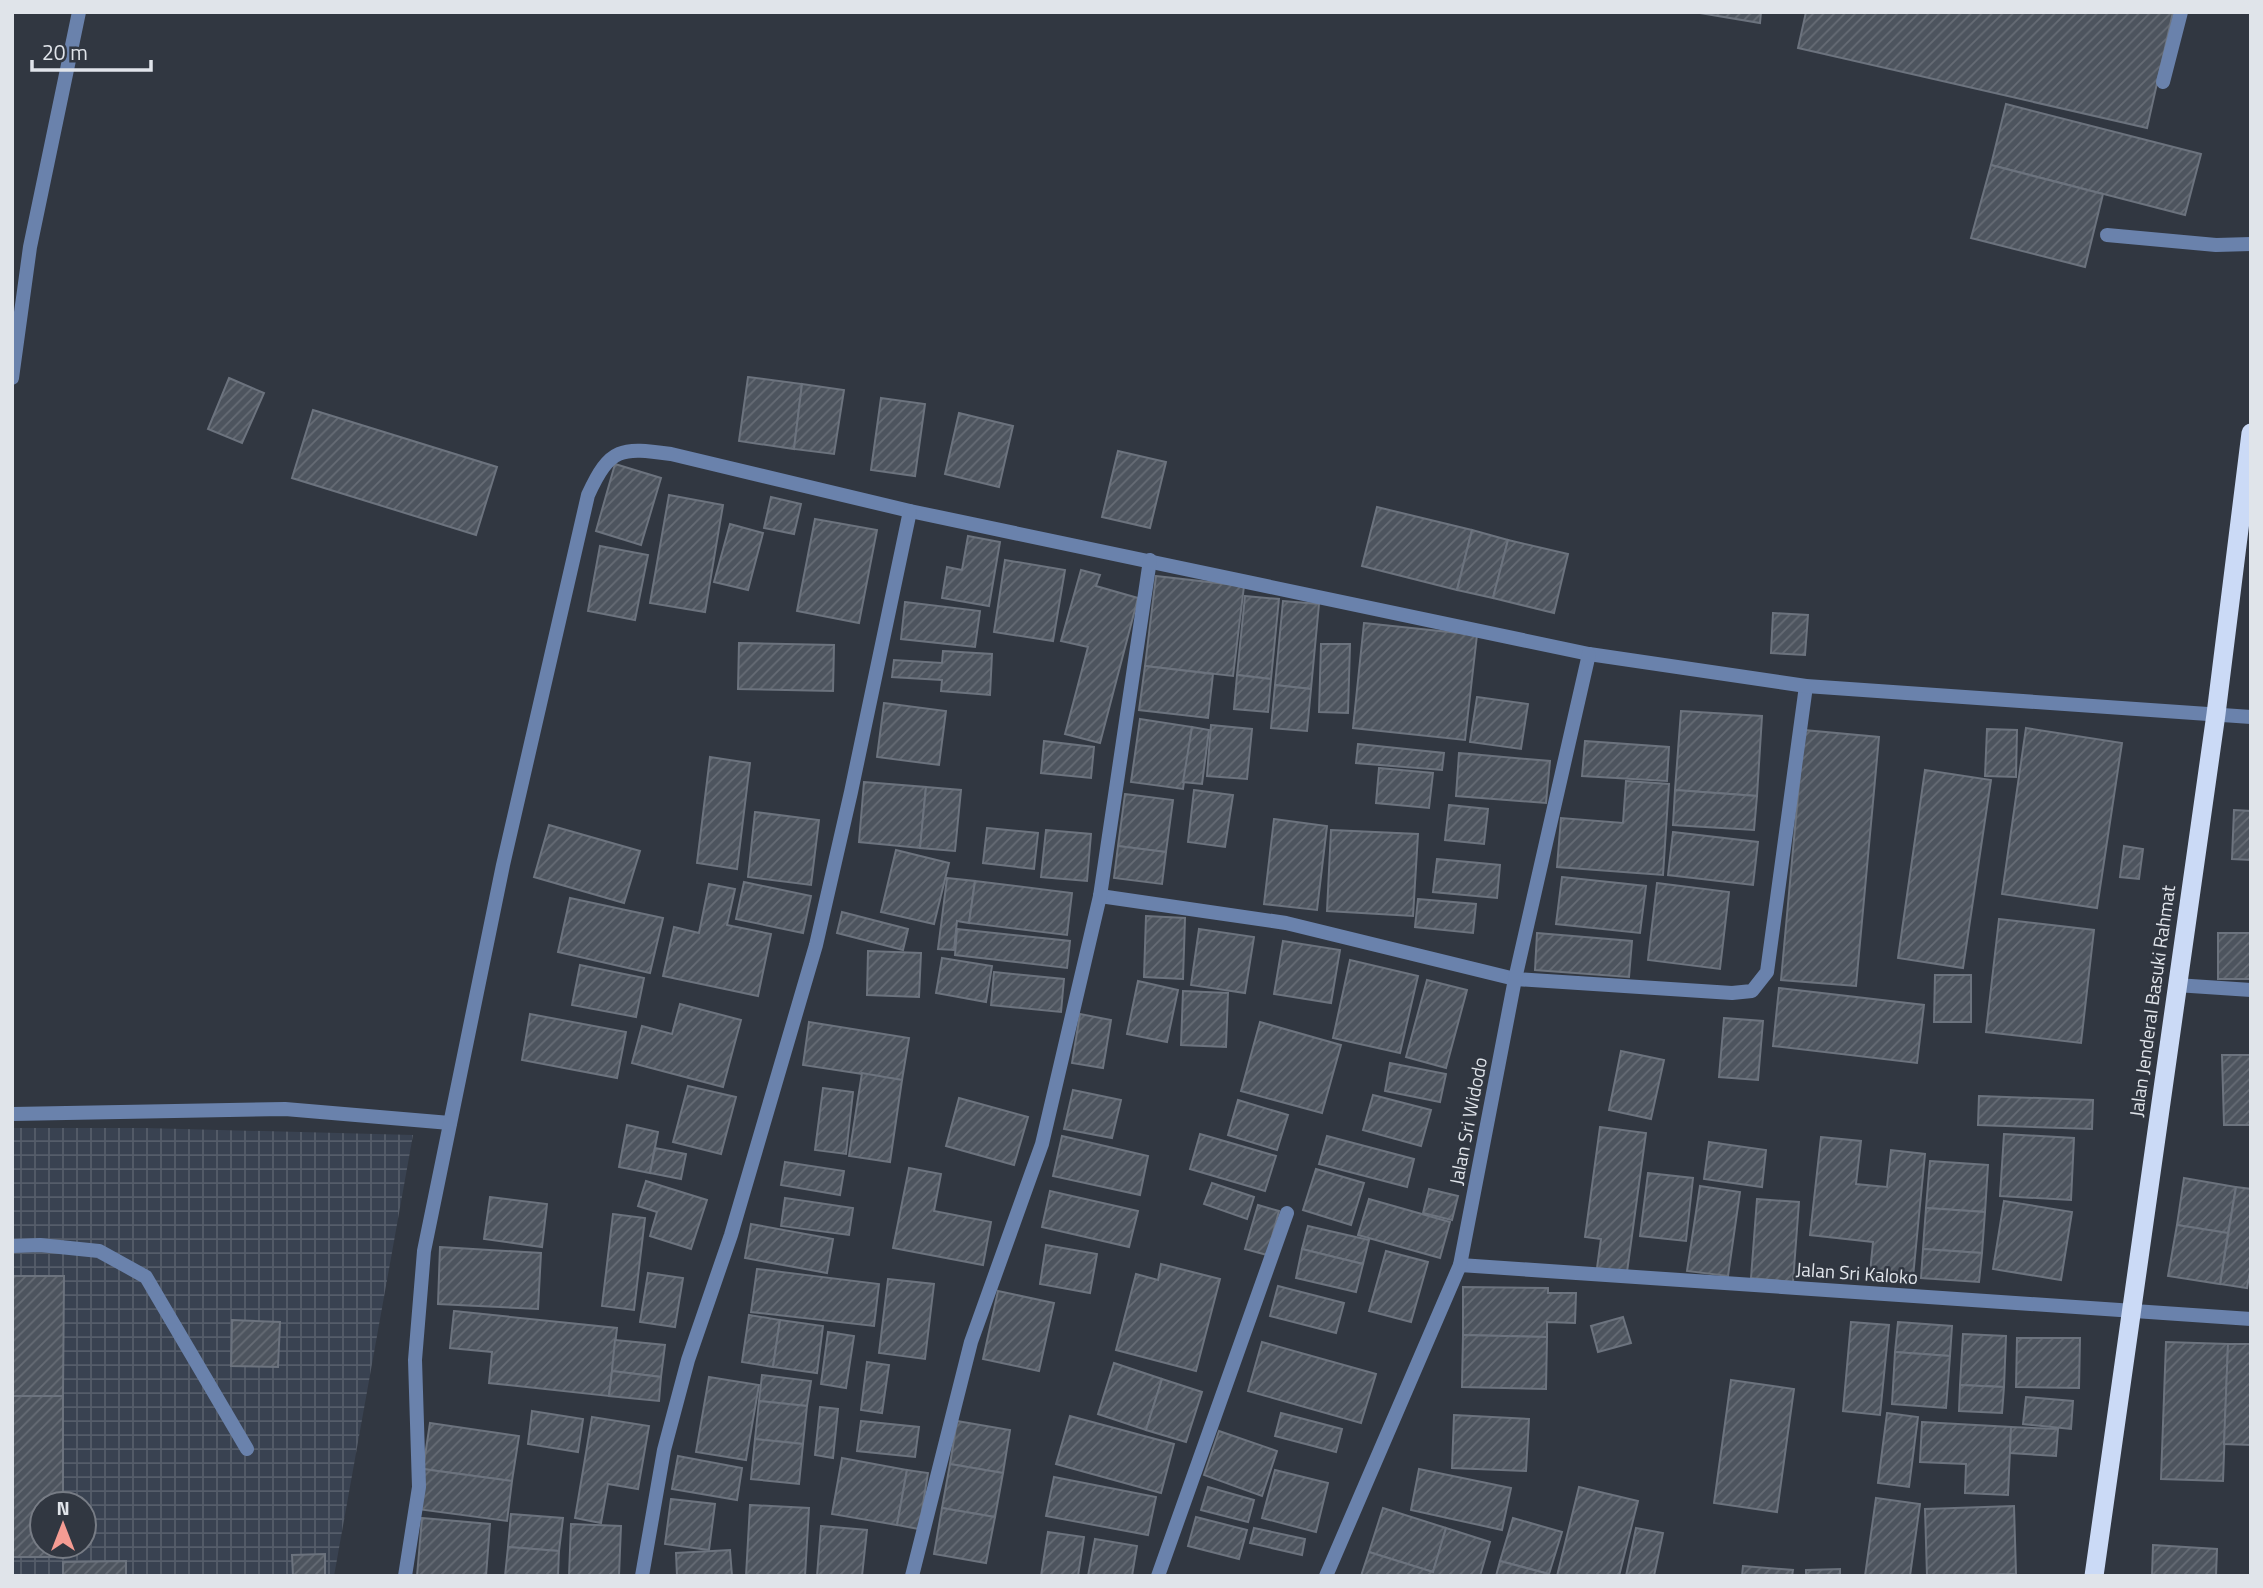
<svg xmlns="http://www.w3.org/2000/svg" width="2263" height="1588" viewBox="0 0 2263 1588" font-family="'Titillium Web',sans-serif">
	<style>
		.industrial { fill: url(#industrial-grid); fill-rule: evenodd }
		.building { fill: url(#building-hatch); stroke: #6c737e; stroke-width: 2 }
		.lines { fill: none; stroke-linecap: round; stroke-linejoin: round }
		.service { stroke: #6a82ac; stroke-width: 14 }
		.minor { stroke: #6a82ac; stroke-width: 14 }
		.trunk { stroke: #cbdaf6; stroke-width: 19 }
		.labels { text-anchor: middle; stroke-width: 5; stroke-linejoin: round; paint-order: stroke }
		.street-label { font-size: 19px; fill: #e0e4ea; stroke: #313741 }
	</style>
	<defs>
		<pattern id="industrial-grid" width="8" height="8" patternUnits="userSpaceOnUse" patternTransform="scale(1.75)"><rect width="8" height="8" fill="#394251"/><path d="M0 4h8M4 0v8" fill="none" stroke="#555d6a"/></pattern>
		<pattern id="building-hatch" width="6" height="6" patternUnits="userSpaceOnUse" patternTransform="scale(1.75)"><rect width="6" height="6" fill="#4d545e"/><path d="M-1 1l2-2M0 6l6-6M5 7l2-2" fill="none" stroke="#666c75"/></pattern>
	</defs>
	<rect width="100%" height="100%" fill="#313741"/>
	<!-- industrial -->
	<path class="industrial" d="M12 1128H145L413 1135 334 1576H12ZM42 1504H84V1546H42Z"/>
	<!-- building -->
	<g class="building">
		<path d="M1694 12H1761L1760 23Z"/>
		<path d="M1806 12H2173L2147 128 1798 48Z"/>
		<path d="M2006 104 2201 154 2185 215 1991 165Z"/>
		<path d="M1991 165 2103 194 2085 267 1971 238Z"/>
		<path d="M748 377 802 384 794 449 739 441Z"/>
		<path d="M229 378 264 393 242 443 208 429Z"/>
		<path d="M802 384 844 390 834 454 794 449Z"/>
		<path d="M881 398 925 404 915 476 871 470Z"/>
		<path d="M313 410 497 467 476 535 292 478Z"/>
		<path d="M959 413 1013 426 999 487 945 474Z"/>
		<path d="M1118 451 1166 462 1150 528 1102 517Z"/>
		<path d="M615 464 661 478 641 545 596 531Z"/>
		<path d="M669 495 723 505 705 612 650 603Z"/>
		<path d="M771 497 801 504 794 534 764 528Z"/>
		<path d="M1377 507 1472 530 1457 590 1362 566Z"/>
		<path d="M815 519 877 530 859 623 797 611Z"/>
		<path d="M730 524 763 533 748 590 714 582Z"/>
		<path d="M1472 530 1508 540 1493 598 1457 590Z"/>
		<path d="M968 536 1000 542 989 606 942 598 947 567 962 570Z"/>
		<path d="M1508 540 1568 554 1554 613 1493 598Z"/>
		<path d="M600 546 648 555 635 620 588 611Z"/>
		<path d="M1005 560 1065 570 1053 641 994 632Z"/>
		<path d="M1081 570 1100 575 1096 586 1138 598 1100 743 1065 734 1088 647 1061 641Z"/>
		<path d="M1156 576 1244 586 1233 676 1145 666Z"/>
		<path d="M1245 596 1279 599 1271 679 1237 675Z"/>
		<path d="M1283 601 1319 604 1311 689 1275 685Z"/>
		<path d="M905 602 980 611 975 647 901 639Z"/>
		<path d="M1773 613 1808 615 1805 655 1771 653Z"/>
		<path d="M1364 623 1477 635 1465 740 1353 728Z"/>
		<path d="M739 643 834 645 833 691 738 689Z"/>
		<path d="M1321 644H1350L1348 713 1319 712Z"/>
		<path d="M943 651 992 654 990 695 941 691 942 680 892 677 894 660 942 663Z"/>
		<path d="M1145 666 1213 674 1208 718 1139 710Z"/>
		<path d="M1237 675 1271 679 1268 712 1234 709Z"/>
		<path d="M1275 685 1311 689 1307 731 1271 728Z"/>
		<path d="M1477 697 1528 704 1521 749 1470 742Z"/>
		<path d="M884 703 946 711 939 765 877 757Z"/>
		<path d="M1681 711 1762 716 1757 796 1675 790Z"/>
		<path d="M1140 719 1192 727 1183 789 1131 782Z"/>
		<path d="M1211 725 1252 729 1247 779 1207 776Z"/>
		<path d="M1192 727 1209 730 1202 784 1183 782Z"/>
		<path d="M2026 728 2122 743 2097 908 2002 894Z"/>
		<path d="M1987 729 2017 730 2016 777 1985 776Z"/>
		<path d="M1804 730 1879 737 1856 986 1781 980Z"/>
		<path d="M1044 741 1094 747 1091 778 1041 773Z"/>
		<path d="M1585 741 1669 747 1667 781 1582 776Z"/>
		<path d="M1358 744 1444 753 1442 770 1356 763Z"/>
		<path d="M1459 753 1550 761 1546 803 1456 796Z"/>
		<path d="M710 757 750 763 737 869 697 863Z"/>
		<path d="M1379 768 1433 773 1429 808 1376 803Z"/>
		<path d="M1925 770 1991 780 1963 968 1898 958Z"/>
		<path d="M1626 781 1669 784 1663 875 1557 867 1561 818 1623 823Z"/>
		<path d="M864 782 926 787 920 848 859 842Z"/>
		<path d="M926 787 961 790 955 851 920 848Z"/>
		<path d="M1194 790 1233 795 1225 847 1188 842Z"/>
		<path d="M1675 790 1757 796 1754 830 1673 825Z"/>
		<path d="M1125 794 1173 800 1166 852 1118 846Z"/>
		<path d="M1449 805 1488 809 1484 844 1445 840Z"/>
		<path d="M2234 810 2251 811V860L2232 859Z"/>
		<path d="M755 812 819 820 811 885 748 877Z"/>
		<path d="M1274 819 1327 826 1317 910 1264 904Z"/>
		<path d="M549 825 640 851 624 903 534 877Z"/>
		<path d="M987 828 1038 833 1034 869 983 863Z"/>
		<path d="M1046 830 1091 834 1087 881 1041 877Z"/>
		<path d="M1331 830 1418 834 1413 916 1327 911Z"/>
		<path d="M1673 832 1758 842 1753 885 1668 875Z"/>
		<path d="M1118 846 1166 852 1162 884 1114 878Z"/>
		<path d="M2124 846 2143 849 2139 879 2120 877Z"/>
		<path d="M896 850 949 863 934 924 881 912Z"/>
		<path d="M1437 859 1500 865 1497 898 1433 892Z"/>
		<path d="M1562 877 1646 886 1640 933 1556 924Z"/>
		<path d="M947 878 975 881 969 923 957 921 954 950 938 949Z"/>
		<path d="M975 881 1072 893 1067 935 969 923Z"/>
		<path d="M744 882 811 896 803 933 736 919Z"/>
		<path d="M1657 883 1729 892 1720 969 1648 960Z"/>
		<path d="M709 884 735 889 727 925 771 934 758 996 663 976 674 927 699 933Z"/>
		<path d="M570 898 663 918 650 973 558 952Z"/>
		<path d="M1418 899 1476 904 1473 933 1415 927Z"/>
		<path d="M842 912 908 929 903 950 837 933Z"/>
		<path d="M1146 916 1185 918 1183 979 1144 977Z"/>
		<path d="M1999 919 2094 930 2081 1043 1986 1032Z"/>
		<path d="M957 929 1070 941 1067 968 955 955Z"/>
		<path d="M1199 929 1254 937 1245 993 1191 985Z"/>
		<path d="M1537 933 1632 941 1629 977 1535 970Z"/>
		<rect x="2218" y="933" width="33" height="46"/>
		<path d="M1283 941 1340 950 1331 1003 1274 994Z"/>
		<path d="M868 951 921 953 919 997 867 995Z"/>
		<path d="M942 958 992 966 986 1002 936 993Z"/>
		<path d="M1350 960 1418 976 1400 1053 1333 1038Z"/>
		<path d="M580 965 644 978 636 1017 572 1005Z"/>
		<path d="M994 972 1064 979 1061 1012 991 1005Z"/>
		<path d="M1935 975H1971V1022H1934Z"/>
		<path d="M1427 980 1467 990 1446 1068 1406 1057Z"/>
		<path d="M1138 981 1178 990 1167 1042 1127 1034Z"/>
		<path d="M1779 988 1924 1005 1917 1063 1773 1046Z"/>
		<path d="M1183 991 1228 993 1226 1047 1181 1045Z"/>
		<path d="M680 1004 741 1020 723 1087 632 1063 642 1026 672 1034Z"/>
		<path d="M530 1014 626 1032 617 1078 522 1060Z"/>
		<path d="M1080 1014 1111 1020 1103 1068 1072 1063Z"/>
		<path d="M1724 1018 1763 1021 1758 1080 1719 1077Z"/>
		<path d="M809 1022 909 1038 902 1080 803 1065Z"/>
		<path d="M1260 1022 1341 1045 1322 1113 1241 1091Z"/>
		<path d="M1621 1051 1664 1060 1651 1119 1609 1110Z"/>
		<path d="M2222 1055H2251V1125H2224Z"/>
		<path d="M1390 1063 1446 1074 1440 1102 1385 1091Z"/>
		<path d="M862 1073 902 1080 890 1162 849 1156Z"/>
		<path d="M688 1086 736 1097 721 1154 673 1142Z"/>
		<path d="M823 1088 853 1092 846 1154 815 1150Z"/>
		<path d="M1073 1090 1121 1100 1112 1138 1064 1129Z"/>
		<path d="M1373 1095 1431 1110 1421 1146 1363 1130Z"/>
		<path d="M1979 1096 2093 1100 2092 1129 1978 1125Z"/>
		<path d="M959 1098 1028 1117 1014 1165 946 1146Z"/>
		<path d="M1238 1100 1288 1115 1277 1150 1228 1135Z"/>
		<path d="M627 1125 658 1132 650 1173 619 1167Z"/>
		<path d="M1600 1127 1646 1133 1627 1272 1597 1268 1601 1239 1585 1237Z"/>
		<path d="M1200 1134 1276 1156 1265 1191 1190 1169Z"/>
		<path d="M2004 1134 2074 1138 2071 1200 2000 1196Z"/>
		<path d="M1062 1136 1148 1156 1140 1195 1053 1176Z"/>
		<path d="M1327 1136 1414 1159 1407 1187 1319 1164Z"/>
		<path d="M1821 1137 1861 1141 1856 1184 1887 1187 1891 1150 1925 1154 1913 1277 1870 1273 1873 1242 1810 1235Z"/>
		<path d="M1709 1142 1766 1150 1762 1187 1704 1179Z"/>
		<path d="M655 1148 686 1154 681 1179 650 1173Z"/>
		<path d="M1930 1161 1988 1165 1985 1212 1926 1208Z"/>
		<path d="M785 1162 844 1171 840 1195 781 1185Z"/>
		<path d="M909 1168 941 1174 934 1211 991 1222 983 1265 893 1248Z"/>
		<path d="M1316 1169 1364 1183 1351 1225 1303 1210Z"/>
		<path d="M1648 1173 1693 1178 1686 1241 1640 1236Z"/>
		<path d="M2184 1178 2236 1187 2228 1233 2177 1225Z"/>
		<path d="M646 1181 707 1200 691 1249 650 1236 657 1212 638 1206Z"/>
		<path d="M1212 1183 1254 1197 1247 1219 1204 1204Z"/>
		<path d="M1700 1186 1740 1192 1728 1276 1687 1271Z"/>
		<path d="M2236 1187 2251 1189V1266L2247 1288 2220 1284Z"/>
		<path d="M1429 1189 1458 1196 1452 1220 1423 1213Z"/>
		<path d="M1050 1191 1138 1211 1129 1247 1042 1227Z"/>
		<path d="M490 1197 547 1204 542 1247 484 1239Z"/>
		<path d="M785 1198 853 1208 849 1235 781 1226Z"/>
		<path d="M1369 1199 1450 1222 1440 1258 1358 1235Z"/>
		<path d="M1757 1199 1799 1202 1793 1282 1751 1278Z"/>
		<path d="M2004 1201 2072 1212 2061 1280 1993 1269Z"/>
		<path d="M1258 1205 1279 1211 1267 1255 1245 1249Z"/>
		<path d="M1926 1208 1985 1212 1982 1253 1923 1249Z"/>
		<path d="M613 1214 645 1218 634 1310 602 1306Z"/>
		<path d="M751 1224 833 1239 827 1273 745 1258Z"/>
		<path d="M2177 1225 2228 1233 2220 1284 2168 1276Z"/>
		<path d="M1308 1226 1369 1240 1363 1264 1302 1249Z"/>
		<path d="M1046 1245 1097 1254 1090 1293 1040 1284Z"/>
		<path d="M440 1247 541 1253 538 1309 438 1304Z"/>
		<path d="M1302 1249 1363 1264 1356 1292 1296 1278Z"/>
		<path d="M1923 1249 1982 1253 1979 1282 1921 1278Z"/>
		<path d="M1386 1251 1428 1262 1411 1322 1369 1311Z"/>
		<path d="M1161 1264 1220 1279 1196 1371 1116 1350 1136 1274 1158 1280Z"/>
		<path d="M757 1269 879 1284 874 1326 751 1312Z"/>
		<path d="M648 1273 683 1278 675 1327 640 1322Z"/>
		<path d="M12 1276H64L63 1396H12Z"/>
		<path d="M888 1279 934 1284 925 1359 879 1353Z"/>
		<path d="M1278 1286 1344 1303 1336 1333 1270 1316Z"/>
		<path d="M1463 1287 1548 1288V1293H1576L1575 1323 1547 1322V1337L1463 1335Z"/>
		<path d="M998 1291 1054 1303 1039 1371 983 1359Z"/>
		<path d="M454 1311 617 1328 609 1396 489 1383 492 1352 450 1348Z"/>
		<path d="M749 1315 780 1320 773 1367 742 1362Z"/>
		<path d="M1623 1317 1631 1343 1598 1352 1591 1326Z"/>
		<path d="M232 1320 280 1322 278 1367 231 1366Z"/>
		<path d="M780 1320 823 1326 817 1373 773 1367Z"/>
		<path d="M1851 1322 1889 1325 1880 1415 1843 1411Z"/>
		<path d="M1898 1322 1952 1326 1950 1356 1895 1352Z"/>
		<path d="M828 1332 854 1336 846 1388 821 1384Z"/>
		<path d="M1963 1334 2006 1336 2004 1387 1960 1385Z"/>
		<path d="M1463 1335 1547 1337 1546 1389 1462 1387Z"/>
		<path d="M2017 1338H2080L2079 1388 2016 1387Z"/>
		<path d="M615 1340 665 1345 661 1377 612 1371Z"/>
		<path d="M1262 1342 1376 1374 1361 1423 1248 1391Z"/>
		<path d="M2166 1342 2228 1344 2223 1481 2161 1479Z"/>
		<path d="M2228 1344H2251V1445L2224 1444Z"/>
		<path d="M1895 1352 1950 1356 1946 1408 1892 1404Z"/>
		<path d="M867 1362 889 1365 882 1413 861 1410Z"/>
		<path d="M1114 1363 1162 1379 1146 1430 1098 1414Z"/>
		<path d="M612 1371 661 1377 659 1401 609 1396Z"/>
		<path d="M762 1375 811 1381 807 1406 759 1401Z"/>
		<path d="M709 1377 759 1385 746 1460 696 1452Z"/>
		<path d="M1162 1379 1202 1392 1186 1442 1146 1430Z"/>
		<path d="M1731 1380 1794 1389 1777 1512 1714 1503Z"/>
		<path d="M1960 1385 2004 1387 2002 1413 1959 1411Z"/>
		<path d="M12 1396H63V1504H42V1546H63V1557H12Z"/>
		<path d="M2026 1397 2073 1401 2071 1429 2023 1424Z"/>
		<path d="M759 1401 807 1406 803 1444 755 1439Z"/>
		<path d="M820 1407 838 1409 833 1458 815 1455Z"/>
		<path d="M532 1411 583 1419 578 1452 528 1444Z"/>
		<path d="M1281 1413 1342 1429 1336 1452 1275 1436Z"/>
		<path d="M1887 1413 1918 1417 1909 1487 1878 1483Z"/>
		<path d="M1454 1415 1529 1419 1526 1471 1452 1468Z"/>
		<path d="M1070 1416 1174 1444 1161 1493 1056 1464Z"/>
		<path d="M592 1417 649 1426 638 1489 608 1484 601 1523 575 1518Z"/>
		<path d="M861 1421 919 1427 915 1457 857 1451Z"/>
		<path d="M957 1421 1010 1430 1003 1473 950 1464Z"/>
		<path d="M1922 1422 2011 1427 2008 1495 1965 1493 1966 1464 1920 1462Z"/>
		<path d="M430 1423 519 1436 512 1481 423 1469Z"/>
		<path d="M2011 1427 2058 1429 2056 1456 2010 1453Z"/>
		<path d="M1219 1431 1277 1451 1262 1496 1204 1475Z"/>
		<path d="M755 1439 803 1444 799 1484 751 1479Z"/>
		<path d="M678 1456 742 1468 737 1500 672 1489Z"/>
		<path d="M842 1458 907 1470 897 1525 832 1514Z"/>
		<path d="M950 1464 1003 1473 995 1517 942 1508Z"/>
		<path d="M423 1469 512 1481 507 1521 417 1509Z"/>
		<path d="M1419 1469 1511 1488 1502 1530 1411 1510Z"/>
		<path d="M907 1470 928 1473 919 1529 897 1525Z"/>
		<path d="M1275 1470 1328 1483 1316 1532 1262 1518Z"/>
		<path d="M1054 1477 1156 1497 1148 1535 1046 1516Z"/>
		<path d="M1208 1487 1254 1500 1248 1522 1201 1510Z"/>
		<path d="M1579 1487 1638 1501 1619 1576H1557Z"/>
		<path d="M1876 1498 1920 1504 1910 1576H1865Z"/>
		<path d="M671 1499 715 1504 709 1550 665 1544Z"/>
		<path d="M750 1505 809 1508 805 1576H746Z"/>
		<path d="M2014 1506 2016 1574 1927 1576 1925 1509Z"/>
		<path d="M942 1508 995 1517 986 1563 934 1554Z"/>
		<path d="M1383 1508 1446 1528 1433 1572 1369 1552Z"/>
		<path d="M511 1514 563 1518 559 1551 508 1547Z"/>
		<path d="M1196 1517 1247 1530 1239 1559 1188 1546Z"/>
		<path d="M422 1518 490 1524 486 1576H417Z"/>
		<path d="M1513 1518 1562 1532 1549 1574 1500 1561Z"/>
		<path d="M571 1524 621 1526 619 1576H569Z"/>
		<path d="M821 1526 867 1530 862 1576H817Z"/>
		<path d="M1254 1528 1305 1539 1302 1555 1250 1543Z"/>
		<path d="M1446 1528 1490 1542 1480 1576H1361L1369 1552 1433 1572Z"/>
		<path d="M1636 1528 1663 1533 1654 1576H1626Z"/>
		<path d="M1048 1532 1084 1537 1078 1576H1041Z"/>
		<path d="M1095 1539 1137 1546 1132 1576H1088Z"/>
		<path d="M2153 1545 2217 1549 2216 1576H2152Z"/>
		<path d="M508 1547 559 1551 558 1576H505Z"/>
		<path d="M730 1550 732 1576H677L676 1553Z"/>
		<path d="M325 1554V1576H293L292 1555Z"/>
		<path d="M126 1561V1576H63V1562Z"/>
		<path d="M1500 1561 1549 1574V1576H1496Z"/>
		<path d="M1743 1566 1793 1570 1792 1576H1742Z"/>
		<path d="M1840 1569V1576H1806V1570Z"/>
	</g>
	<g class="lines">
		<!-- service -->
		<g class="service">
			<path d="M2163 82 2181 12"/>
			<path d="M2107 235 2216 245 2251 244"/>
			<path d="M12 1246 40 1245 99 1251 146 1277 247 1449"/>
		</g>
		<!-- minor -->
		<g class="minor">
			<path d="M12 378 30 247 79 12"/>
			<path d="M1100 896 1286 923 1515 979 1732 993 1752 991 1767 972 1806 686"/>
			<path d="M2176 985 2251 990"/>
			<path d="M12 1114 285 1109 450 1123"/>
			<path d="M1460 1265 2251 1319"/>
			<path d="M405 1576 419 1487 415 1360 424 1251 503 865 588 495C610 447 621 447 671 454L910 511 1589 654 1806 686 2251 717"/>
			<path d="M642 1576 664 1450 688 1360 731 1235 816 945 851 792 910 511"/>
			<path d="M912 1576 971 1342 1042 1144 1100 896 1150 560"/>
			<path d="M1158 1576 1287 1213"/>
			<path d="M1326 1576 1460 1265 1515 979 1589 654"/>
		</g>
		<!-- trunk -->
		<path class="trunk" d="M2094 1576 2216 714 2251 433"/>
	</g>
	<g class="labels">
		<!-- street labels -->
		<g class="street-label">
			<text transform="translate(2152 1001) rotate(-82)" y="7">Jalan Jenderal Basuki Rahmat</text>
			<text transform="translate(1468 1121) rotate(-79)" y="7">Jalan Sri Widodo</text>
			<text transform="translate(1857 1273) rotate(4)" y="7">Jalan Sri Kaloko</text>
		</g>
	</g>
	<!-- border -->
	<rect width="2263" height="1588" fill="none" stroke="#e0e4ea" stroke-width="28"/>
	<!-- north arrow -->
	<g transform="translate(63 1525)"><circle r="33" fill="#313741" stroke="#777c85" stroke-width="2"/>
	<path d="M0-5L12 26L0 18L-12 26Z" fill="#f59c93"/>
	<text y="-10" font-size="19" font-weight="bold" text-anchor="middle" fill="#e0e4ea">N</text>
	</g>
	<!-- scale -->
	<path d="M32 60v10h119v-10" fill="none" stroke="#e0e4ea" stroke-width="3.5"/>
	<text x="42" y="60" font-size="21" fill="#e0e4ea" stroke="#313741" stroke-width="5" paint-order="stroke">20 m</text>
</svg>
